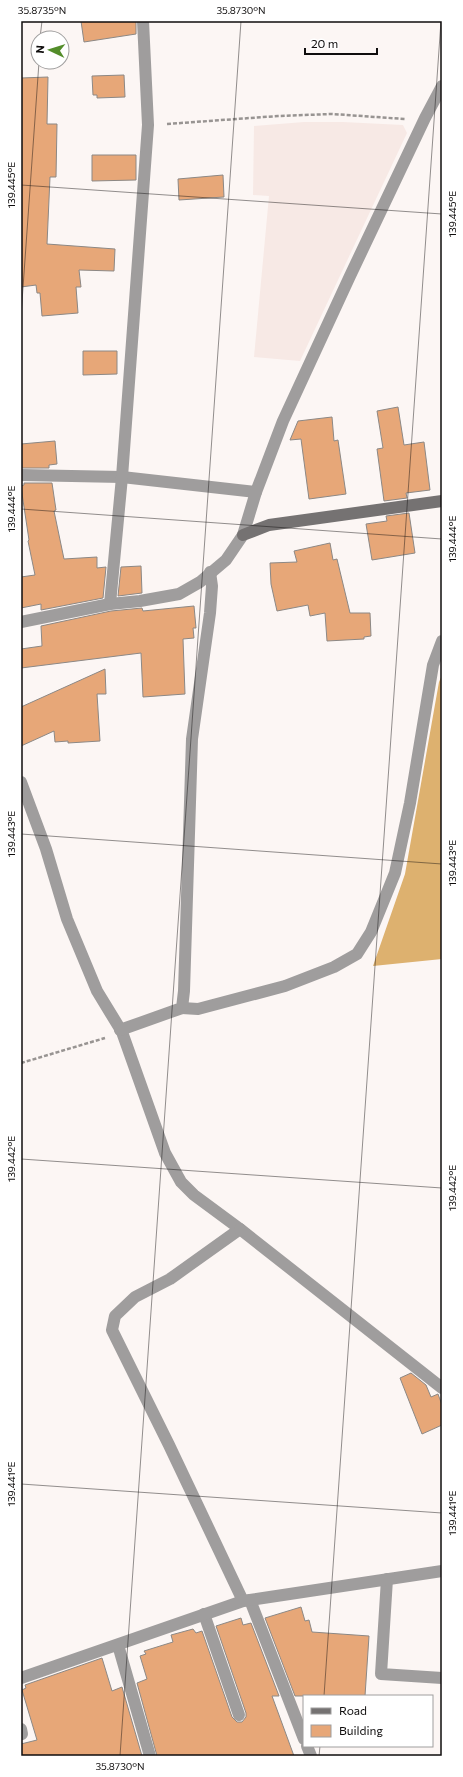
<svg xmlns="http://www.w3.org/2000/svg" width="463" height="1777" viewBox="0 0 463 1777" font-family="Commissioner,sans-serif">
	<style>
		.built { fill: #f7e9e5 }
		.forest { fill: #ddb16f }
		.building { fill: #e7a778; stroke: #8c8885 }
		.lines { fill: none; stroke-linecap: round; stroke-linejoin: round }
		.path { stroke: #989492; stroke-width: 2.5; stroke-dasharray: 4 2; stroke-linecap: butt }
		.lane { stroke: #9f9d9d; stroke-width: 12 }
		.street { stroke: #9f9d9d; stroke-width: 12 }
		.secondary { stroke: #757272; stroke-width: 12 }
		.ticks { fill: none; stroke: #0f0d0d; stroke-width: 1; stroke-opacity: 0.45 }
		.neatline { fill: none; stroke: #0f0d0d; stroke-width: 1.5 }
		.ticks-label { font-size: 10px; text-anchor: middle; fill: #0f0d0d }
	</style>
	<rect width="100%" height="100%" fill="#fcf6f4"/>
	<!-- built -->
	<path class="built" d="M304 122H343L403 125 407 133 300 361 254 357 269 196 253 195 254 126Z"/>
	<!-- forest -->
	<path class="forest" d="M442 675V959L373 966 405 874 439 682Z"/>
	<!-- building -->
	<g class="building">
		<path d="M81 21H136V34L84 42Z"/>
		<path d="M124 75 125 97 97 98V95H93L92 76Z"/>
		<path d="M48 77 47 124H57L56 177H50L47 244 115 249 114 271 79 270 81 287H76L78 313 42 316 40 293H37L36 285 21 287V78Z"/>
		<path d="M92 155H136V180L92 181Z"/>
		<path d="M223 175 224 197 179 200 178 179Z"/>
		<path d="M83 351H117V374L83 375Z"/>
		<path d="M398 407 404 445 424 442 430 490 406 493 407 498 384 501 377 449 383 448 377 411Z"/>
		<path d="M332 417 334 441 338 440 346 494 309 499 301 439 290 440 298 421Z"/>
		<path d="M55 441 57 464 49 465V468H22L21 444Z"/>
		<path d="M24 483H52L56 510 54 511 64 559 97 557V568L106 567 103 598 41 610V604L21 608V577L35 575 28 541 29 540 21 487V486L24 485Z"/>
		<path d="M409 513 415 553 372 560 366 524 387 521 386 516Z"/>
		<path d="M330 543 333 560 337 559 350 613H370L371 636 364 637V639L327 641 325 613 310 616 308 605 277 611 271 584 270 563 297 562 294 551Z"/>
		<path d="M141 566 142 593 118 596 121 567Z"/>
		<path d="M194 606 196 628H193L194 638 183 639 185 694 143 697 141 653 21 668V649L42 646 41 626 111 611 142 608 143 611Z"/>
		<path d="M105 669 106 694H97L100 741 68 743V741L55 742 54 731 21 746V707Z"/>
		<path d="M411 1373 426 1385 431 1397 438 1394 442 1405V1425L422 1434 400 1378Z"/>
		<path d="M301 1607 305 1621 309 1620 312 1632 369 1636 365 1696H295L265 1618Z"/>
		<path d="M241 1618 243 1625 251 1623 279 1696H272L294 1756H157L137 1683 147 1679 140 1656 146 1654 144 1651 173 1642 171 1635 193 1629 196 1633 202 1631 232 1717 237 1722H242L246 1717V1713L216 1626Z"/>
		<path d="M102 1658 112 1691 122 1687 142 1756H21V1744L37 1740 22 1690 26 1688 25 1685Z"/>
	</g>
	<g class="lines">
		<!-- path -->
		<g class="path">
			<path d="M167 124 278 116 332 114 405 119"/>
			<path d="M21 1063 105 1038"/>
		</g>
		<!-- lane -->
		<g class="lane">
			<path d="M204 1614 239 1715"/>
			<path d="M21 1729 22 1734"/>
		</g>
		<!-- street -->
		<g class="street">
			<path d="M21 475 122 477 256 492"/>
			<path d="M110 604 122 477 148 125 143 21"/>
			<path d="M21 622 110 604 140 601 179 594 200 582 226 560 243 535 256 492 283 421 350 276 425 118 442 86"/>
			<path d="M21 782 46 849 67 919 97 991 122 1032 165 1153 181 1182 194 1195 240 1229 170 1279 135 1297 115 1316 112 1330 169 1445 243 1601"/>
			<path d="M182 1008 198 1009 285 986 334 967 357 954 371 932 395 873 410 803 433 665 442 641"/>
			<path d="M120 1030 182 1008 184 991 192 739 210 613 212 586 210 572"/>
			<path d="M240 1229 442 1388"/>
			<path d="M387 1579 381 1674 442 1678"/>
			<path d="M250 1600 304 1739"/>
			<path d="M118 1645 150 1756"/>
			<path d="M21 1678 243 1601 442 1571"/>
			<path d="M307 1746 311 1756"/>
		</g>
		<!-- secondary -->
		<path class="secondary" d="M243 535 269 525 442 501"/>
	</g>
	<!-- ticks -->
	<path class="ticks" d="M40 38 42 21M21 185 442 214M21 316 39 62M21 509 442 539M21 834 442 864M21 1159 442 1188M21 1484 442 1513M324 1696 441 21M120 1756 241 21M319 1756 320 1746"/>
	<!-- border -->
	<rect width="463" height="1777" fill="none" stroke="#ffffff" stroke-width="44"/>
	<!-- legend -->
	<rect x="303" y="1695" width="130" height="52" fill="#ffffff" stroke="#9f9e9e"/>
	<rect x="311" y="1708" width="20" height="6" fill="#757272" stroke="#9f9e9e"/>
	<text x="339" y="1715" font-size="12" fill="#0f0d0d">Road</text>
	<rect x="311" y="1725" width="20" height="12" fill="#e7a778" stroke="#9f9e9e"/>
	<text x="339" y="1735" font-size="12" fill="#0f0d0d">Building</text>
	<!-- north arrow -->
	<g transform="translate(50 50) rotate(274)"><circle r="19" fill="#ffffff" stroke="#9f9e9e"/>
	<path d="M0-3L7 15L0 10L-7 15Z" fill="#538d2a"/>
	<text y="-6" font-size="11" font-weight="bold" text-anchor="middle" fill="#0f0d0d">N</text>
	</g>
	<!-- scale -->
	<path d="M305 48v6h72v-6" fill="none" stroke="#0f0d0d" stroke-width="2"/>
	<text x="311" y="48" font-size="12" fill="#0f0d0d" stroke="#ffffff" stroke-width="3" paint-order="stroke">20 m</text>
	<rect x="22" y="22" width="419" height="1733" class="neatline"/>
	<g class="ticks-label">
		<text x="42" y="14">35.8735°N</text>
		<text x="241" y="14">35.8730°N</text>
		<text transform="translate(11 185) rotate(-90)" y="4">139.445°E</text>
		<text transform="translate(452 214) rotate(-90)" y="4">139.445°E</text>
		<text transform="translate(11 509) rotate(-90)" y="4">139.444°E</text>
		<text transform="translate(452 539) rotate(-90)" y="4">139.444°E</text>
		<text transform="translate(11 834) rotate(-90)" y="4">139.443°E</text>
		<text transform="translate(452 863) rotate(-90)" y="4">139.443°E</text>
		<text transform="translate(11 1159) rotate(-90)" y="4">139.442°E</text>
		<text transform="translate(452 1188) rotate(-90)" y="4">139.442°E</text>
		<text transform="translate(11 1484) rotate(-90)" y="4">139.441°E</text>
		<text transform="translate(452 1513) rotate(-90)" y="4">139.441°E</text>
		<text x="120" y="1770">35.8730°N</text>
	</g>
</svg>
